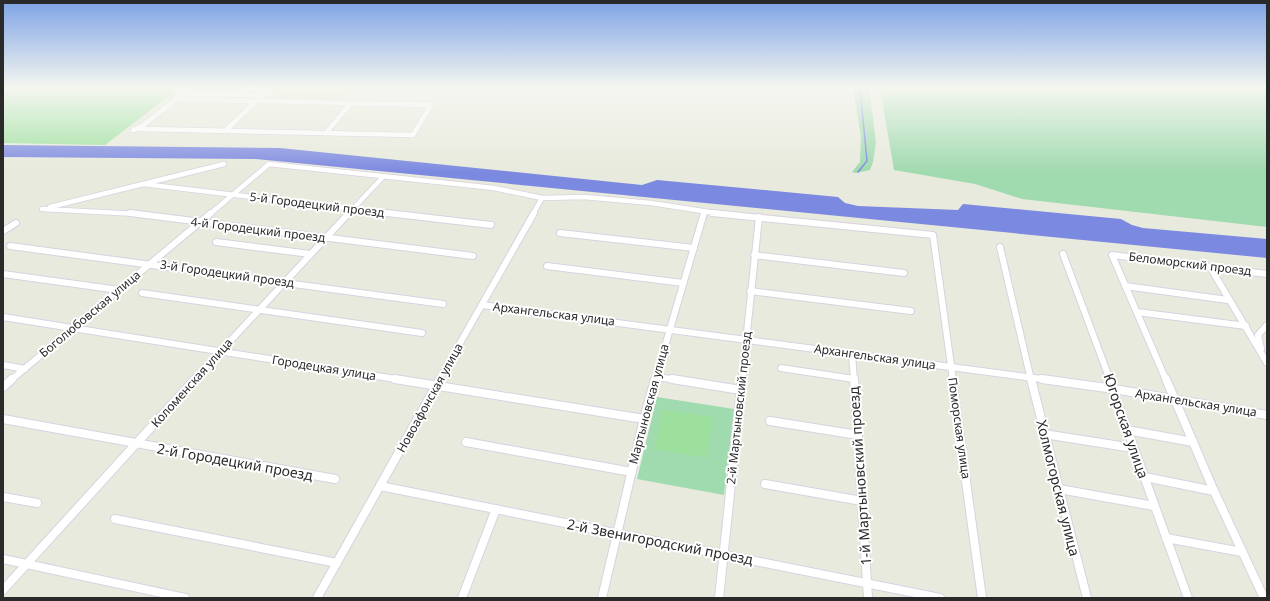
<svg xmlns="http://www.w3.org/2000/svg" width="1270" height="601" viewBox="0 0 1270 601" font-family="'Noto Sans',sans-serif">
	<style>
		.education { fill: #e2eace }
		.green { fill: #a0daaf }
		.pitch { fill: #9de09e }
		.water { fill: #7c89e0 }
		.lines { fill: none; stroke-linecap: round; stroke-linejoin: round }
		.stream { stroke: #7c89e0; stroke-width: 1.5 }
		.minor-far2-casing { stroke: #d8d2e1; stroke-width: 6 }
		.minor-far1-casing { stroke: #d8d2e1; stroke-width: 8 }
		.minor-casing { stroke: #d8d2e1; stroke-width: 10 }
		.minor-far2 { stroke: #fff; stroke-width: 4.5 }
		.minor-far1 { stroke: #fff; stroke-width: 6 }
		.minor { stroke: #fff; stroke-width: 8 }
		.labels { text-anchor: middle; stroke-width: 4; stroke-linejoin: round; paint-order: stroke }
		.street-label { font-size: 12px; fill: #2a2a2a; stroke: #fff }
		.near-street-label { font-size: 14px; fill: #2a2a2a; stroke: #fff }
	</style>
	<rect width="100%" height="100%" fill="#e8eadd"/>
	<!-- education -->
	<path class="education" d="M284 88H351L340 100 273 99Z"/>
	<!-- green -->
	<g class="green">
		<path d="M853 88H869L876 142 873 162 870 170 856 173 852 172 860 162 861 137Z"/>
		<path d="M880 88H1267V227L1022 199 975 184 894 170Z"/>
		<path d="M657 397 734 409 724 495 637 479Z"/>
	</g>
	<!-- pitch -->
	<g class="pitch">
		<path d="M3 88H179L105 145 3 143Z"/>
		<path d="M662 410 713 417 707 458 654 449Z"/>
	</g>
	<!-- water -->
	<path class="water" d="M3 145 280 148 642 185 657 180 838 197 845 203 858 206 958 210 963 204 1121 219 1132 225 1143 228 1267 239V258L256 159 3 157Z"/>
	<g class="lines">
		<!-- stream -->
		<path class="stream" d="M858 172 867 161 860 88"/>
		<defs>
			<g id="minor-far2">
				<path d="M183 94 262 95"/>
				<path d="M176 99 431 105"/>
				<path d="M140 127 143 128 133 130Z"/>
				<path d="M141 127 190 88"/>
				<path d="M143 129 413 135 431 105"/>
				<path d="M225 131 270 88"/>
				<path d="M326 133 351 103"/>
				<path d="M143 184 396 214"/>
				<path d="M50 207 224 164"/>
				<path d="M42 209 138 214"/>
				<path d="M210 214 269 164 494 188 542 198 584 197 651 203 722 214"/>
				<path d="M348 214 382 178"/>
				<path d="M533 214 542 198"/>
				<path d="M703 214 704 212"/>
			</g>
			<g id="minor-far1">
				<path d="M130 213 473 256"/>
				<path d="M387 213 491 225"/>
				<path d="M712 213 933 235 953 380"/>
				<path d="M3 231 16 223"/>
				<path d="M560 233 694 248"/>
				<path d="M216 242 310 254"/>
				<path d="M10 246 443 304"/>
				<path d="M1000 247 1031 380"/>
				<path d="M1063 254 1110 380"/>
				<path d="M754 255 904 273"/>
				<path d="M547 266 683 283"/>
				<path d="M1210 267 1267 363"/>
				<path d="M3 274 119 290"/>
				<path d="M1125 286 1228 300"/>
				<path d="M750 291 911 311"/>
				<path d="M142 293 422 333"/>
				<path d="M482 305 1049 380"/>
				<path d="M1137 312 1246 326"/>
				<path d="M3 317 402 380"/>
				<path d="M1261 349 1258 335 1267 325"/>
				<path d="M852 355 854 380"/>
				<path d="M3 365 25 369"/>
				<path d="M781 368 854 379"/>
				<path d="M656 377 678 380"/>
				<path d="M11 380 211 213"/>
				<path d="M194 380 349 213"/>
				<path d="M439 380 534 213"/>
				<path d="M655 380 704 213"/>
				<path d="M742 380 759 217"/>
				<path d="M1166 380 1112 255 1267 274"/>
			</g>
			<g id="minor">
				<path d="M395 379 644 419"/>
				<path d="M672 379 741 390"/>
				<path d="M854 379 868 598"/>
				<path d="M952 379 982 598"/>
				<path d="M1031 379 1087 598"/>
				<path d="M1042 379 1114 389 1267 415"/>
				<path d="M1109 379 1188 598"/>
				<path d="M1166 379 1214 491 1264 598"/>
				<path d="M3 387 12 379"/>
				<path d="M3 419 335 479"/>
				<path d="M770 421 858 435"/>
				<path d="M1127 430 1193 442"/>
				<path d="M1044 434 1133 448"/>
				<path d="M466 442 632 472"/>
				<path d="M1145 477 1214 491"/>
				<path d="M765 484 862 501"/>
				<path d="M380 486 940 598"/>
				<path d="M1059 489 1154 506"/>
				<path d="M3 497 37 503"/>
				<path d="M115 519 337 563"/>
				<path d="M1166 538 1242 552"/>
				<path d="M3 559 185 598"/>
				<path d="M3 590 195 379"/>
				<path d="M317 598 440 379"/>
				<path d="M462 598 496 509"/>
				<path d="M602 598 644 419 655 379"/>
				<path d="M719 598 742 379"/>
			</g>
		</defs>
		<!-- minor-far2 casing -->
		<use href="#minor-far2" class="minor-far2-casing"/>
		<!-- minor-far1 casing -->
		<use href="#minor-far1" class="minor-far1-casing"/>
		<!-- minor casing -->
		<use href="#minor" class="minor-casing"/>
		<!-- minor-far2 -->
		<use href="#minor-far2" class="minor-far2"/>
		<!-- minor-far1 -->
		<use href="#minor-far1" class="minor-far1"/>
		<!-- minor -->
		<use href="#minor" class="minor"/>
	</g>
	<!-- sky -->
	<linearGradient id="sky" x2="0" y2="1"><stop stop-color="#7da3e5"/><stop offset="0.51" stop-color="#f5f6f0"/><stop offset="1" stop-color="#f5f6f0" stop-opacity="0"/></linearGradient>
	<rect width="1270" height="172" fill="url(#sky)"/>
	<g class="labels">
		<!-- street labels -->
		<g class="street-label">
			<text transform="translate(317 205) rotate(7)" y="4">5-й Городецкий проезд</text>
			<text transform="translate(258 230) rotate(7)" y="4">4-й Городецкий проезд</text>
			<text transform="translate(1190 264) rotate(7)" y="4">Беломорский проезд</text>
			<text transform="translate(227 274) rotate(8)" y="4">3-й Городецкий проезд</text>
			<text transform="translate(90 314) rotate(-40)" y="4">Боголюбовская улица</text>
			<text transform="translate(554 314) rotate(7)" y="4">Архангельская улица</text>
			<text transform="translate(875 357) rotate(8)" y="4">Архангельская улица</text>
			<text transform="translate(324 368) rotate(9)" y="4">Городецкая улица</text>
			<text transform="translate(192 383) rotate(-48)" y="4">Коломенская улица</text>
			<text transform="translate(430 398) rotate(-61)" y="4">Новоафонская улица</text>
			<text transform="translate(1196 403) rotate(9)" y="4">Архангельская улица</text>
			<text transform="translate(649 404) rotate(-75)" y="4">Мартыновская улица</text>
			<text transform="translate(739 408) rotate(-84)" y="4">2-й Мартыновский проезд</text>
			<text transform="translate(959 428) rotate(82)" y="4">Поморская улица</text>
		</g>
		<!-- near-street labels -->
		<g class="near-street-label">
			<text transform="translate(1126 426) rotate(71)" y="5">Югорская улица</text>
			<text transform="translate(235 462) rotate(10)" y="5">2-й Городецкий проезд</text>
			<text transform="translate(860 476) rotate(-94)" y="5">1-й Мартыновский проезд</text>
			<text transform="translate(1058 488) rotate(76)" y="5">Холмогорская улица</text>
			<text transform="translate(660 542) rotate(11)" y="5">2-й Звенигородский проезд</text>
		</g>
	</g>
	<!-- border -->
	<rect width="1270" height="601" fill="none" stroke="#2a2a2a" stroke-width="8"/>
</svg>
